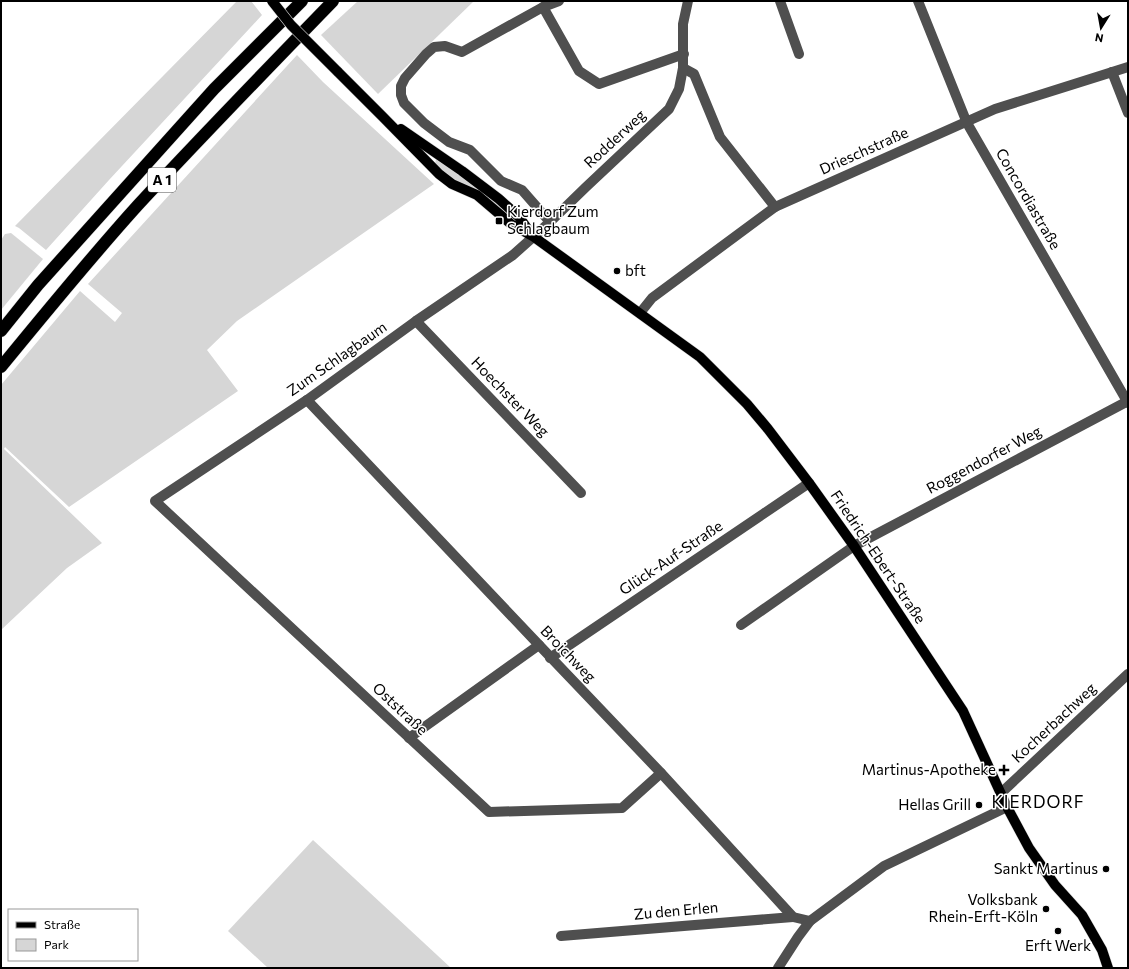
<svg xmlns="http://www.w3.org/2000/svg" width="1129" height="969" viewBox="0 0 1129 969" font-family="Commissioner,sans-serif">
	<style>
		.green { fill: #d6d6d6 }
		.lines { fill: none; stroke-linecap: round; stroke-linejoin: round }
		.major-casing { stroke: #dbdbdb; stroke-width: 11 }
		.highway-casing { stroke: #dbdbdb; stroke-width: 13 }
		.minor { stroke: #4f4f4f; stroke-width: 10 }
		.major { stroke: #000; stroke-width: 10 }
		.highway { stroke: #000; stroke-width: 12 }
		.major-bridge-casing { stroke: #dbdbdb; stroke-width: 11; stroke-linecap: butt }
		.major-bridge { stroke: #000; stroke-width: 10 }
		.poi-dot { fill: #000; stroke: #fff; stroke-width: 1.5 }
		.labels { text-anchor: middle; stroke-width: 3; stroke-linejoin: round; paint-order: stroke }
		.shield { fill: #fff; stroke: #4c4c4c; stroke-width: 1 }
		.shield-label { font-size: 14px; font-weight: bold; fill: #000 }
		.street-label { font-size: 15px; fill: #000; stroke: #fff }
		.poi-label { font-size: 15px; fill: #000; stroke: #fff; text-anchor: end }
		.quarter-label { font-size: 17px; letter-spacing: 1px; fill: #000; stroke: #fff }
	</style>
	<rect width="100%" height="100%" fill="#fff"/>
	<!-- green -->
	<g class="green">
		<path d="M237 1H251L262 15 109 180 46 250 19 228 15 226Z"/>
		<path d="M358 1H474L378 94 321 35Z"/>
		<path d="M297 55 323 82 434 184 237 321 207 350 238 391 69 507 5 447 4 449 102 543 67 568 1 630V385L80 291 115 322 122 313 88 284Z"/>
		<path d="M436 159 461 174 514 217 511 220 443 172 435 164Z"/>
		<path d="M11 233 43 259 1 310V240L5 234Z"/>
		<path d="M313 840 451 968H268L228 931Z"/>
	</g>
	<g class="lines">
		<defs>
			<g id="major">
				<path d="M337 71 383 117 439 174 452 184 477 195 511 224 534 237 700 357 747 404 768 429 809 483 854 546 963 711 1007 807 1029 848 1055 885 1082 915 1102 950 1108 968"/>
				<path d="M401 129 462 171 499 199 519 217 531 234"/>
			</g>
			<g id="highway">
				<path d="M1 331 38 285 214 89 302 1"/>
				<path d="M1 367C46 312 91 257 138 205 202 136 267 69 333 1"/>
			</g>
		</defs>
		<!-- major casing -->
		<use href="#major" class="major-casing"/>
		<!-- highway casing -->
		<use href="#highway" class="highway-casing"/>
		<!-- minor -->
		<g class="minor">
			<path d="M780 1 799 54"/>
			<path d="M918 1 967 123 1128 403"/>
			<path d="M543 7 579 71 599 84 684 54"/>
			<path d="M683 68 694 74 720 137 775 207"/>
			<path d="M1112 72 1128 113"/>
			<path d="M550 222 522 190 501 181 470 150 449 142 424 123 404 103 401 95V86L405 78 426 54 434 47 445 46 462 52 543 7 559 1"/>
			<path d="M640 313 652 298 775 207 995 109 1128 67"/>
			<path d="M416 321 581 493"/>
			<path d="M307 400 539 645 661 773 793 917 810 921"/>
			<path d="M741 625 854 546 1128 401"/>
			<path d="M550 658 809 483"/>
			<path d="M409 738 539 645"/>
			<path d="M661 773 622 808 489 812 155 501 307 400 416 321 513 255 550 222 586 187 669 109 679 89 683 68V24L688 1"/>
			<path d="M1001 793 1128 674"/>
			<path d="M561 936 793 917"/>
			<path d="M778 968 798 937 810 921 884 866 1007 807"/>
		</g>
		<!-- major -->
		<use href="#major" class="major"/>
		<!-- highway -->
		<use href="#highway" class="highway"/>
		<defs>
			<path id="major-bridge" d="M272 1 291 25 337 71"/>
		</defs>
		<!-- major-bridge casing -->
		<use href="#major-bridge" class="major-bridge-casing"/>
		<!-- major-bridge -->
		<use href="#major-bridge" class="major-bridge"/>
	</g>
	<!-- markers -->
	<g class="poi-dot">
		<rect x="495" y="217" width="8" height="8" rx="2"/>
		<circle cx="617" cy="271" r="4"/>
		<path d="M1002 764h4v4h4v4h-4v4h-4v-4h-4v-4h4z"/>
		<circle cx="979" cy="805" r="4"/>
		<circle cx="1106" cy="869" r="4"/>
		<circle cx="1046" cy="909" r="4"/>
		<circle cx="1058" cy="931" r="4"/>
	</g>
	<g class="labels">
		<!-- shield labels -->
		<rect class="shield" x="148" y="168" width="28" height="24" rx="3"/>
		<g class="shield-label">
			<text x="162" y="185">A 1</text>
		</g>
		<!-- street labels -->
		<g class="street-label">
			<text transform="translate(615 139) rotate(-43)" y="5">Rodderweg</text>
			<text transform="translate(864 151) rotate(-24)" y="5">Drieschstraße</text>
			<text transform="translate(1028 199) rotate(60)" y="5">Concordiastraße</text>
			<text transform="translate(337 359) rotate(-35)" y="5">Zum Schlagbaum</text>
			<text transform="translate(510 397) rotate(46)" y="5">Hoechster Weg</text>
			<text transform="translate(984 460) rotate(-28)" y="5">Roggendorfer Weg</text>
			<text transform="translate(878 557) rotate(56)" y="5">Friedrich-Ebert-Straße</text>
			<text transform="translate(671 558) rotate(-34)" y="5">Glück-Auf-Straße</text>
			<text transform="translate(568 654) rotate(46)" y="5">Broichweg</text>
			<text transform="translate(400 709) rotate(43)" y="5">Oststraße</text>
			<text transform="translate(1054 723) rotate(-43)" y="5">Kocherbachweg</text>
			<text transform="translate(676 911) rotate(-5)" y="5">Zu den Erlen</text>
		</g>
		<!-- poi labels -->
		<g class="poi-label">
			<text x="507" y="217" text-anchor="start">Kierdorf Zum<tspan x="507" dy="17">Schlagbaum</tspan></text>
			<text x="625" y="276" text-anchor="start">bft</text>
			<text x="996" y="775">Martinus-Apotheke</text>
			<text x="971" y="810">Hellas Grill</text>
			<text x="1098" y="874">Sankt Martinus</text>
			<text x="1038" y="905">Volksbank<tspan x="1038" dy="17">Rhein-Erft-Köln</tspan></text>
			<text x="1058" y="951" text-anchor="middle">Erft Werk</text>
		</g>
		<!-- quarter labels -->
		<g class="quarter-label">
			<text x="1038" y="808">KIERDORF</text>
		</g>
	</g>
	<!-- border -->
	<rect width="1129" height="969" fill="none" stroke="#000000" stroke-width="4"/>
	<!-- legend -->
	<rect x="8" y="909" width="130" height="52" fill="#ffffff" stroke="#999999"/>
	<rect x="16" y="922" width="20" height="6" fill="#000000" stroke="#999999"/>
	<text x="44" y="929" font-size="12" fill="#000000">Straße</text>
	<rect x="16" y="939" width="20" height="12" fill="#d6d6d6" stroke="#999999"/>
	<text x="44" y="949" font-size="12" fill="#000000">Park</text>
	<!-- north arrow -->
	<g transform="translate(1101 28) rotate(191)" stroke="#ffffff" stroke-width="3" paint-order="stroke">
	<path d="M0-3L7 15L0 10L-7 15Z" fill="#000000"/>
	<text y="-6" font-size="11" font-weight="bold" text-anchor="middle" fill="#000000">N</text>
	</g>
</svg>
